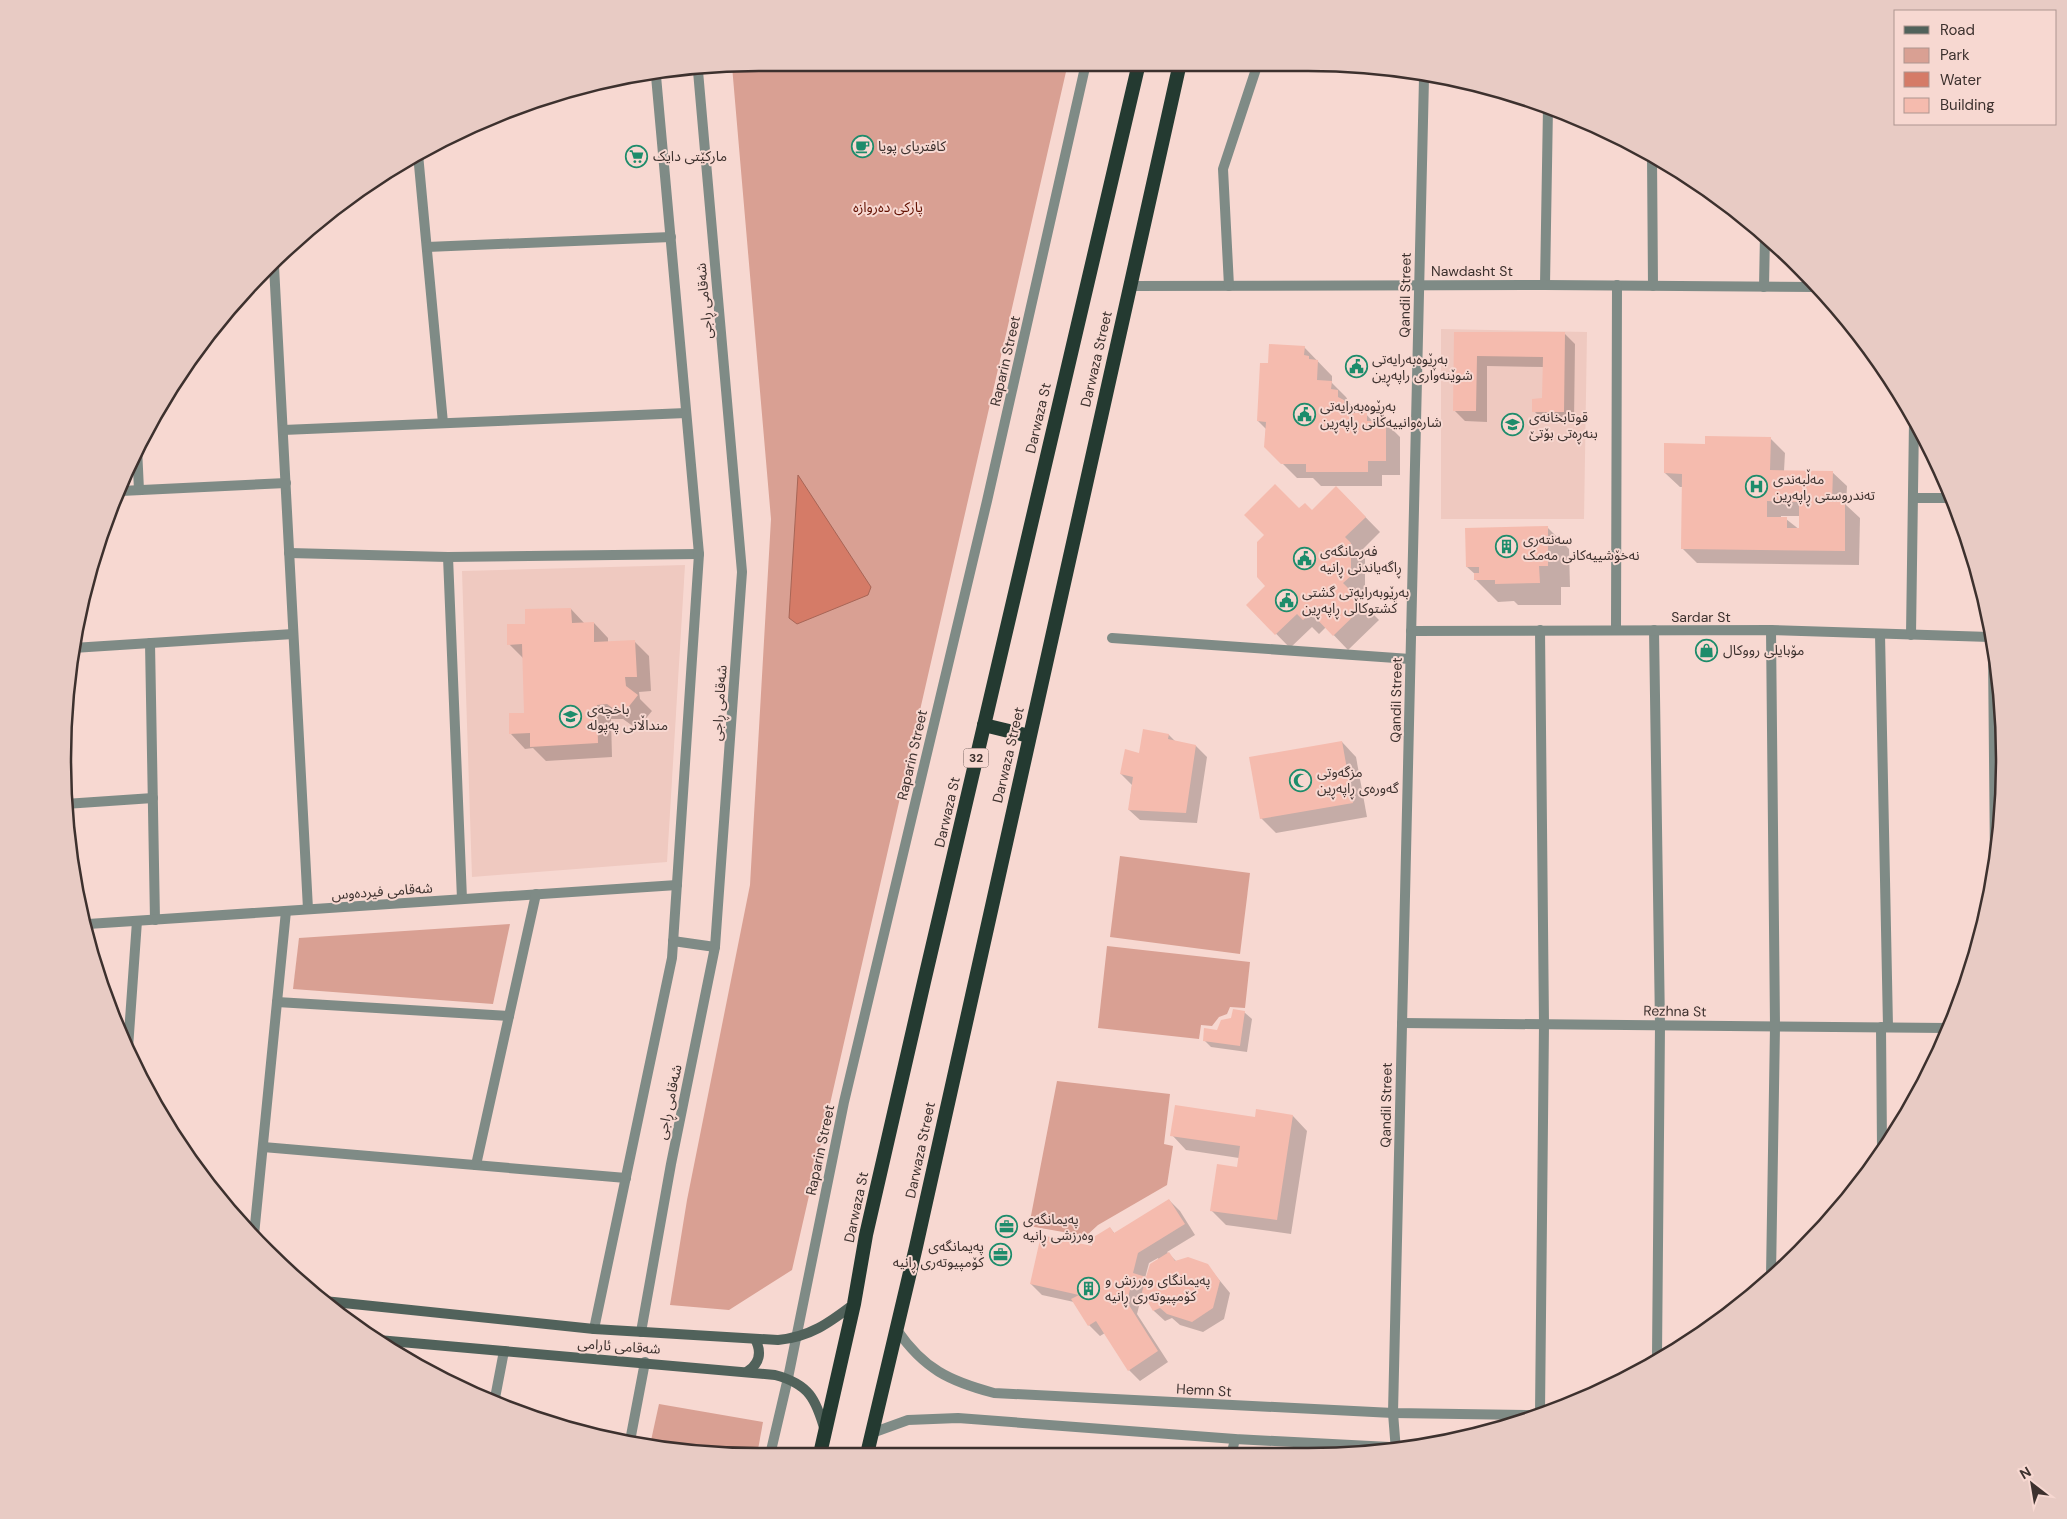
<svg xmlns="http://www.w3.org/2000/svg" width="2067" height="1519" viewBox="0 0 2067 1519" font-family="'DM Sans','Noto Sans Arabic',sans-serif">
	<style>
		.built { fill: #efc9c0 }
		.green { fill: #d9a093 }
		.water { fill: #d57b67; stroke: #a76556 }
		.shadow { fill: #0003; fill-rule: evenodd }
		.building { fill: #f5bbae; fill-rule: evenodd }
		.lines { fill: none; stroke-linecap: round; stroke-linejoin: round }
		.minor { stroke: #7f8b86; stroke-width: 10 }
		.tertiary { stroke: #7f8b86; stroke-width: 10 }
		.secondary { stroke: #51625b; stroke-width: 10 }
		.trunk { stroke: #243a31; stroke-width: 14 }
		.labels { text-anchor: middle; stroke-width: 4; stroke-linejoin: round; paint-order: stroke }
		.shield { fill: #f7d8d1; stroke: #75635f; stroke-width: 1 }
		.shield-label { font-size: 12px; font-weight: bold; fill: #3d312e }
		.poi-label { font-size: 14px; fill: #3d312e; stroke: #f7d8d1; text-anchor: start }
		.park-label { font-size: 14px; fill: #610f00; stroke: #f7d8d1 }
		.street-label { font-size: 14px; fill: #3d312e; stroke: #f7d8d1 }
		.rim { fill: none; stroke: #3d312e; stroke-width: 2.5 }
	</style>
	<rect width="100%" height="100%" fill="#f7d8d1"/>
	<!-- built -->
	<g class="built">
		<path d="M1441 329 1587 332 1584 519H1441Z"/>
		<path d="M685 565 667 862 472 877 462 571Z"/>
	</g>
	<!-- green -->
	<g class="green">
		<path d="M760 63H1068L792 1270 729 1310 670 1305 687 1200 750 885 771 519 732 66Z"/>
		<path d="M1120 856 1250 873 1240 954 1110 937Z"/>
		<path d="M510 924 493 1004 293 989 299 938Z"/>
		<path d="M1107 946 1250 962 1245 1008 1230 1007 1227 1014 1219 1017 1212 1026 1201 1025 1199 1039 1098 1028Z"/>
		<path d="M1057 1081 1170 1094 1164 1144 1173 1146 1167 1185 1098 1225 1086 1236 1029 1226Z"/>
		<path d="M659 1404 763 1422 757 1455H714L650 1445Z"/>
	</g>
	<!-- water -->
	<path class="water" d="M798 475 871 587 868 595 797 624 789 618Z"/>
	<!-- shadow -->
	<g class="shadow">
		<path d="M1455 333H1564L1575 344 1574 422H1545L1534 411 1543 400 1544 367 1487 366V422L1465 421 1454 410Z"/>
		<path d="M1304 347 1332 376V383L1346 397 1356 414H1366L1374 423H1386L1400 437V475H1382V486H1321L1313 478H1297L1265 446 1266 429 1258 421 1269 364Z"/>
		<path d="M1770 438 1785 453 1784 471 1832 472 1847 486 1846 505 1860 518 1859 565 1697 563 1682 548 1683 487H1680L1665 473 1706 445ZM1781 516H1800V530L1786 519H1781Z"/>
		<path d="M1336 487 1380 532 1359 553 1365 559V591L1357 598 1379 620 1348 650 1326 627 1319 634 1312 627 1290 648 1248 605 1267 586 1299 510 1312 511Z"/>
		<path d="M1547 527 1569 549 1570 587H1561V605H1518L1514 601 1498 602 1476 580V575L1467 567Z"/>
		<path d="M571 609 585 624 594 623 608 638V643L635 642 649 656 651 691 639 692 640 699 652 711 637 729 623 719H611L612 757 546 761 533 748 525 749 511 734 525 715 524 659 509 644 527 626Z"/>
		<path d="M1144 730 1169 735 1176 742 1196 746 1207 757 1197 823 1140 820 1129 810 1132 785 1121 774 1140 754Z"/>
		<path d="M1342 742 1356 757 1367 817 1276 833 1261 818Z"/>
		<path d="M1244 1012 1252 1019 1247 1052 1211 1047 1204 1040Z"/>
		<path d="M1293 1116 1307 1131 1291 1234 1226 1225 1211 1210 1238 1168 1239 1158 1186 1150 1172 1135 1256 1118Z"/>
		<path d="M1169 1200 1180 1211 1195 1235 1167 1252 1177 1262 1207 1265 1230 1293 1224 1319 1203 1332 1180 1325 1172 1318 1165 1321 1154 1311 1143 1291 1137 1314 1168 1362 1140 1381 1129 1370 1105 1333 1100 1336 1089 1325 1074 1302 1042 1295 1031 1284 1094 1247 1110 1228 1115 1234ZM1158 1258 1159 1260 1147 1278H1145L1149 1263Z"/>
	</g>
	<!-- building -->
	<g class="building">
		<path d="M1454 332H1565L1564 412H1532V399L1542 398 1543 357 1477 356 1476 411H1453Z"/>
		<path d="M1269 344 1305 346 1304 355 1309 356V359L1318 360 1317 380 1332 381 1331 389 1338 390V397L1344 400V413H1367V421H1386V461H1368V472H1306V464H1281L1264 447 1266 422 1257 421 1260 363H1268Z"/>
		<path d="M1705 436 1771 437 1770 470 1833 471 1832 502H1845V551L1681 549 1682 474 1664 473V443L1705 444ZM1767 501 1799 502V528H1787V517H1767Z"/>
		<path d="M1275 484 1299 508 1305 503 1312 510 1336 486 1366 517 1345 537 1351 543V576L1343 583 1365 605 1333 636 1311 613 1303 620 1297 614 1275 635 1246 605 1265 586 1257 577V542L1264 535 1244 515Z"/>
		<path d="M1548 526V566H1539L1540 583 1495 584V580H1474V573H1479V567H1466L1465 528Z"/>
		<path d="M571 608 572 623 594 622V642L635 640 637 677H625L626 686 638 695 622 715 607 704 597 705 598 743 530 747V733L509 734V713H524L522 644 507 645V624H525V609Z"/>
		<path d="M1143 729 1169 734 1168 739 1196 745 1186 813 1128 810 1133 777 1120 774 1125 749 1139 753Z"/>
		<path d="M1342 741 1353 803 1260 819 1249 757Z"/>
		<path d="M1233 1009 1245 1011 1240 1046 1203 1041 1204 1028 1217 1030 1221 1020 1231 1018Z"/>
		<path d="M1175 1105 1255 1117 1256 1109 1293 1115 1277 1220 1210 1211 1217 1164 1237 1167 1240 1146 1170 1136Z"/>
		<path d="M1169 1199 1185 1224 1138 1253 1133 1273 1146 1277 1150 1264 1169 1252 1175 1261 1188 1257 1208 1264 1220 1281 1213 1308 1192 1322 1167 1314 1160 1308 1153 1311 1142 1292 1144 1285 1132 1281 1127 1302 1158 1351 1128 1371 1096 1321 1088 1326 1071 1299 1079 1295 1030 1284 1041 1235 1092 1246V1238L1110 1227 1114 1233Z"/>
	</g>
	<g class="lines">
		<!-- minor -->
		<g class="minor">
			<path d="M418 154 443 423"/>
			<path d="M1652 157 1653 286"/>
			<path d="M427 247 671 237"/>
			<path d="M274 266 308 909"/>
			<path d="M1545 285 1548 107"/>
			<path d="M1129 286 1545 285 1815 287"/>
			<path d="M1229 286 1223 169 1258 63"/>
			<path d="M1764 287 1765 234"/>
			<path d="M283 430 686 413"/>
			<path d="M137 448 139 490"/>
			<path d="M121 491 286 483"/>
			<path d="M1914 498H1950"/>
			<path d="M289 553 448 557 699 554"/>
			<path d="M448 557 462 899"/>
			<path d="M1540 630 1544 1024 1540 1413"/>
			<path d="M1616 630 1617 285"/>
			<path d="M1654 630 1660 1025 1657 1356"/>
			<path d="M1411 631 1771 630 1990 637"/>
			<path d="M1880 634 1888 1027"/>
			<path d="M1911 635 1914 421"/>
			<path d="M1112 638 1410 659"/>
			<path d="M150 643 155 920"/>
			<path d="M73 648 293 634"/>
			<path d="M1993 653 1995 864"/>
			<path d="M65 804 153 798"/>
			<path d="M88 924 677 885"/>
			<path d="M277 1002 509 1016"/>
			<path d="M1402 1023 1947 1028"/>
			<path d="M1881 1027 1882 1148"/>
			<path d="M128 1048 137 921"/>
			<path d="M263 1147 626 1178"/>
			<path d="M476 1165 536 894"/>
			<path d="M254 1235 286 911"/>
			<path d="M1771 1276 1775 1026 1771 630"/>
			<path d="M897 1330C924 1369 949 1381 994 1393L1393 1413 1531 1415"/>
			<path d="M495 1398 504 1351"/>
			<path d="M872 1433 908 1420 958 1418 1235 1439 1409 1448"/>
			<path d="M630 1441 645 1362"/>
			<path d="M1396 1451 1393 1413 1424 78"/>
			<path d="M1232 1452 1235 1439"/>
			<path d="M770 1455 788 1378"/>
		</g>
		<!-- tertiary -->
		<g class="tertiary">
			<path d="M673 941 715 947"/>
			<path d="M594 1329 672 958 699 554 656 76"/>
			<path d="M641 1332 671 1164 715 947 742 572 698 71"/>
			<path d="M788 1378 844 1102 987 501 1086 63"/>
		</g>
		<!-- secondary -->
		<g class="secondary">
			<path d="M324 1301 594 1329 778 1340C810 1337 829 1323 854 1304"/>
			<path d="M378 1340 775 1375C809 1384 816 1399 825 1431"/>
			<path d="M748 1371C760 1363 762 1352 755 1339"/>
		</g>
		<!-- trunk -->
		<g class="trunk">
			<path d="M984 725 1029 736"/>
			<path d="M820 1454 854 1304 866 1235 924 982 1139 63"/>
			<path d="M867 1454 916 1247 1180 63"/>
		</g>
	</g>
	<!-- icons -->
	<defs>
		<symbol id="cafe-ring" viewBox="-11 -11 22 22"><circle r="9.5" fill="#f7d8d1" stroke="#1d8c6b" stroke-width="1.5"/><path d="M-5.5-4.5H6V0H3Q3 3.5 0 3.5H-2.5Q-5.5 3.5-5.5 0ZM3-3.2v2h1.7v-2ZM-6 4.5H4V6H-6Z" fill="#1d8c6b"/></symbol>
		<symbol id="supermarket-ring" viewBox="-11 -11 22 22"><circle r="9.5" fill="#f7d8d1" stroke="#1d8c6b" stroke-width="1.5"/><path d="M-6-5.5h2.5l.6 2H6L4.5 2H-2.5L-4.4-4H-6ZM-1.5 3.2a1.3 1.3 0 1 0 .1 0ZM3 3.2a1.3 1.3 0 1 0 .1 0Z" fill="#1d8c6b"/></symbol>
		<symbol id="civic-ring" viewBox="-11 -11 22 22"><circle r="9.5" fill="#f7d8d1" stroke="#1d8c6b" stroke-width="1.5"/><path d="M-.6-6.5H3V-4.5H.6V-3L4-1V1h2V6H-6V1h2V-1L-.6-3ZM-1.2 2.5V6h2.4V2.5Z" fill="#1d8c6b"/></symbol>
		<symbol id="school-ring" viewBox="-11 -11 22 22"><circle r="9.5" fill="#f7d8d1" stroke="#1d8c6b" stroke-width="1.5"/><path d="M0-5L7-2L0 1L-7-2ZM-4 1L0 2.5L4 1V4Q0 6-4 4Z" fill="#1d8c6b"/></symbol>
		<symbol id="hospital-ring" viewBox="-11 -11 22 22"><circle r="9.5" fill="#f7d8d1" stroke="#1d8c6b" stroke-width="1.5"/><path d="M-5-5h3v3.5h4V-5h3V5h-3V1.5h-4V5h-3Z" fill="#1d8c6b"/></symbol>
		<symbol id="building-ring" viewBox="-11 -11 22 22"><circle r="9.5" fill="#f7d8d1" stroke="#1d8c6b" stroke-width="1.5"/><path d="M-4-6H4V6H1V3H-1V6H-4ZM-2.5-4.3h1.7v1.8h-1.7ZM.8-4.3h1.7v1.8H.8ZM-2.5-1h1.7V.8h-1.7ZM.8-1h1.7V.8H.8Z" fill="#1d8c6b"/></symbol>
		<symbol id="shop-ring" viewBox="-11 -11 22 22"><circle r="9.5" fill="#f7d8d1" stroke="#1d8c6b" stroke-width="1.5"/><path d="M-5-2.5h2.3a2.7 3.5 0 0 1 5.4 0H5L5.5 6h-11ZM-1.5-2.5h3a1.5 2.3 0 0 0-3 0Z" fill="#1d8c6b"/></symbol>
		<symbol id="mosque-ring" viewBox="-11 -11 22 22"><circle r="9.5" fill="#f7d8d1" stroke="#1d8c6b" stroke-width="1.5"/><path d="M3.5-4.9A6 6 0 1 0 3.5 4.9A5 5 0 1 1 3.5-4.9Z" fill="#1d8c6b"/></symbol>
		<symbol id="office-ring" viewBox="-11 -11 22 22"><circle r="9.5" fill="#f7d8d1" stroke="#1d8c6b" stroke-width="1.5"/><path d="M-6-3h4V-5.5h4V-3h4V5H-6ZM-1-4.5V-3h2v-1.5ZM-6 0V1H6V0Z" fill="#1d8c6b"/></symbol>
	</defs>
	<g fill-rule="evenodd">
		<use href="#cafe-ring" x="850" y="134" width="25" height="25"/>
		<use href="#supermarket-ring" x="624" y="144" width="25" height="25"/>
		<use href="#civic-ring" x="1344" y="354" width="25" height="25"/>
		<use href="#civic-ring" x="1292" y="402" width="25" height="25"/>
		<use href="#school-ring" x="1500" y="412" width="25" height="25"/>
		<use href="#hospital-ring" x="1744" y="474" width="25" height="25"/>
		<use href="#building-ring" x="1494" y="534" width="25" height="25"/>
		<use href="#civic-ring" x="1292" y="546" width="25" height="25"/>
		<use href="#civic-ring" x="1274" y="588" width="25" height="25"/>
		<use href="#shop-ring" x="1694" y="638" width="25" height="25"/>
		<use href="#school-ring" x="558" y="704" width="25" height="25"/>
		<use href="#mosque-ring" x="1288" y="768" width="25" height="25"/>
		<use href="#office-ring" x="994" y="1214" width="25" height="25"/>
		<use href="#office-ring" x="988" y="1242" width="25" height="25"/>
		<use href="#building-ring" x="1076" y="1276" width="25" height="25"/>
	</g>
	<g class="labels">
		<!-- shield labels -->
		<rect class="shield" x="963.5" y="748.5" width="25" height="19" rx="4"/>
		<g class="shield-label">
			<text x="976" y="762">32</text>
		</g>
		<!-- poi labels -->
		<g class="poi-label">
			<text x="878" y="151">کافتریای پویا</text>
			<text x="653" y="161">مارکێتی دایک</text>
			<text x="1372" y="364">بەڕێوەبەرایەتی<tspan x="1372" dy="16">شوێنەواری راپەڕین</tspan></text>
			<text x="1320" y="411">بەڕێوەبەرایەتی<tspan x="1320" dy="16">شارەوانییەکانی ڕاپەڕین</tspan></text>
			<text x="1529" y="422">قوتابخانەی<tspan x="1529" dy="16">بنەڕەتی بۆتێ</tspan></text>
			<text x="1773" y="484">مەڵبەندی<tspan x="1773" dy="16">تەندروستی ڕاپەڕین</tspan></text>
			<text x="1523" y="544">سەنتەری<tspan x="1523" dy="16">نەخۆشییەکانی مەمک</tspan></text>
			<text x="1320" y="556">فەرمانگەی<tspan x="1320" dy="16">ڕاگەیاندنی ڕانیە</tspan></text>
			<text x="1302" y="597">بەڕێوبەرایەتی گشتی<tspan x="1302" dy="16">کشتوکاڵی ڕاپەڕین</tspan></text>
			<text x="1723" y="655">مۆبایلی رووکال</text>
			<text x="587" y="714">باخچەی<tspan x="587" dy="16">منداڵانی پەپولە</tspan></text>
			<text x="1317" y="777">مزگەوتی<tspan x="1317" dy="16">گەورەی ڕاپەڕین</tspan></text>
			<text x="1023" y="1224">پەیمانگەی<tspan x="1023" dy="16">وەرزشی ڕانیە</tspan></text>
			<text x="984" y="1251" text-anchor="end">پەیمانگەی<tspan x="984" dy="16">کۆمپیوتەری ڕانیە</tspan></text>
			<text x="1105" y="1285">پەیمانگای وەرزش و<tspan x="1105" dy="16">کۆمپیوتەری ڕانیە</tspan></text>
		</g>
		<!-- park labels -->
		<g class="park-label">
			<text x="888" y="212">پارکی دەروازە</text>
		</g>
		<!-- street labels -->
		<g class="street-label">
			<text x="1472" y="276">Nawdasht St</text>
			<text transform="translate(1405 295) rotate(-89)" y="5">Qandil Street</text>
			<text transform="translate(704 301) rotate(-95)" y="5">شەقامی ڕاجی</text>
			<text transform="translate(1096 359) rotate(-77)" y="5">Darwaza Street</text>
			<text transform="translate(1005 361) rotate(-77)" y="5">Raparin Street</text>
			<text transform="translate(1038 418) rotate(-77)" y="5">Darwaza St</text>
			<text x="1701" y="622">Sardar St</text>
			<text transform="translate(1396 700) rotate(-89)" y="5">Qandil Street</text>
			<text transform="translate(719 703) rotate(-86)" y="5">شەقامی ڕاجی</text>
			<text transform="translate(912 755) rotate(-77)" y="5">Raparin Street</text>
			<text transform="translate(1008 755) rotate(-77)" y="5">Darwaza Street</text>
			<text transform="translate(947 812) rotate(-77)" y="5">Darwaza St</text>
			<text transform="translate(382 891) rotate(-4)" y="5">شەقامی فیردەوس</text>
			<text transform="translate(1675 1011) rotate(1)" y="5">Rezhna St</text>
			<text transform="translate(669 1102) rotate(-78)" y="5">شەقامی ڕاجی</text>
			<text transform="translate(1386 1105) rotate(-89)" y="5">Qandil Street</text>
			<text transform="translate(820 1150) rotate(-78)" y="5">Raparin Street</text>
			<text transform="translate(920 1150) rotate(-78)" y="5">Darwaza Street</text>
			<text transform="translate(856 1207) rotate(-78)" y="5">Darwaza St</text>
			<text transform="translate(619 1346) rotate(4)" y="5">شەقامی ئارامی</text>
			<text transform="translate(1204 1390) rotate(3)" y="5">Hemn St</text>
		</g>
	</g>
	<!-- crop -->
	<path d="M0 0H2067V1519H0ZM759 71H1308A688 688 0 0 1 1996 759V760A688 688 0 0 1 1308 1448H759A688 688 0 0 1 71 760V759A688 688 0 0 1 759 71Z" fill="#e8cbc4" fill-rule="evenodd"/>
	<path class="rim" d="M759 71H1308A688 688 0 0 1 1996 759V760A688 688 0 0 1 1308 1448H759A688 688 0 0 1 71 760V759A688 688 0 0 1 759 71Z"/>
	<!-- legend -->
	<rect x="1894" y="10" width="162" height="115" fill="#f7d8d1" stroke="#ad9590"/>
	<rect x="1904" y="26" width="25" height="8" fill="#51625b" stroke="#ad9590"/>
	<text x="1940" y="35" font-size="15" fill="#3d312e">Road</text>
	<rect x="1904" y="48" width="25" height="15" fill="#d9a093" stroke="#ad9590"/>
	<text x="1940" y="60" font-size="15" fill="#3d312e">Park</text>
	<rect x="1904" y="72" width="25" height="15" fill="#d57b67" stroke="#ad9590"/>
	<text x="1940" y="85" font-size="15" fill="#3d312e">Water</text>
	<rect x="1904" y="98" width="25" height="15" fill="#f5bbae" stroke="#ad9590"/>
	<text x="1940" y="110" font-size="15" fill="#3d312e">Building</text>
	<!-- north arrow -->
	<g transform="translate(2032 1484) rotate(329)" stroke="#f7d8d1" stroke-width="4" paint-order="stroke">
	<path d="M0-4L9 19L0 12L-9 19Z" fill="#3d312e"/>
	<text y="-8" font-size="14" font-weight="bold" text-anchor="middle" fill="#3d312e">N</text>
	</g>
</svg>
